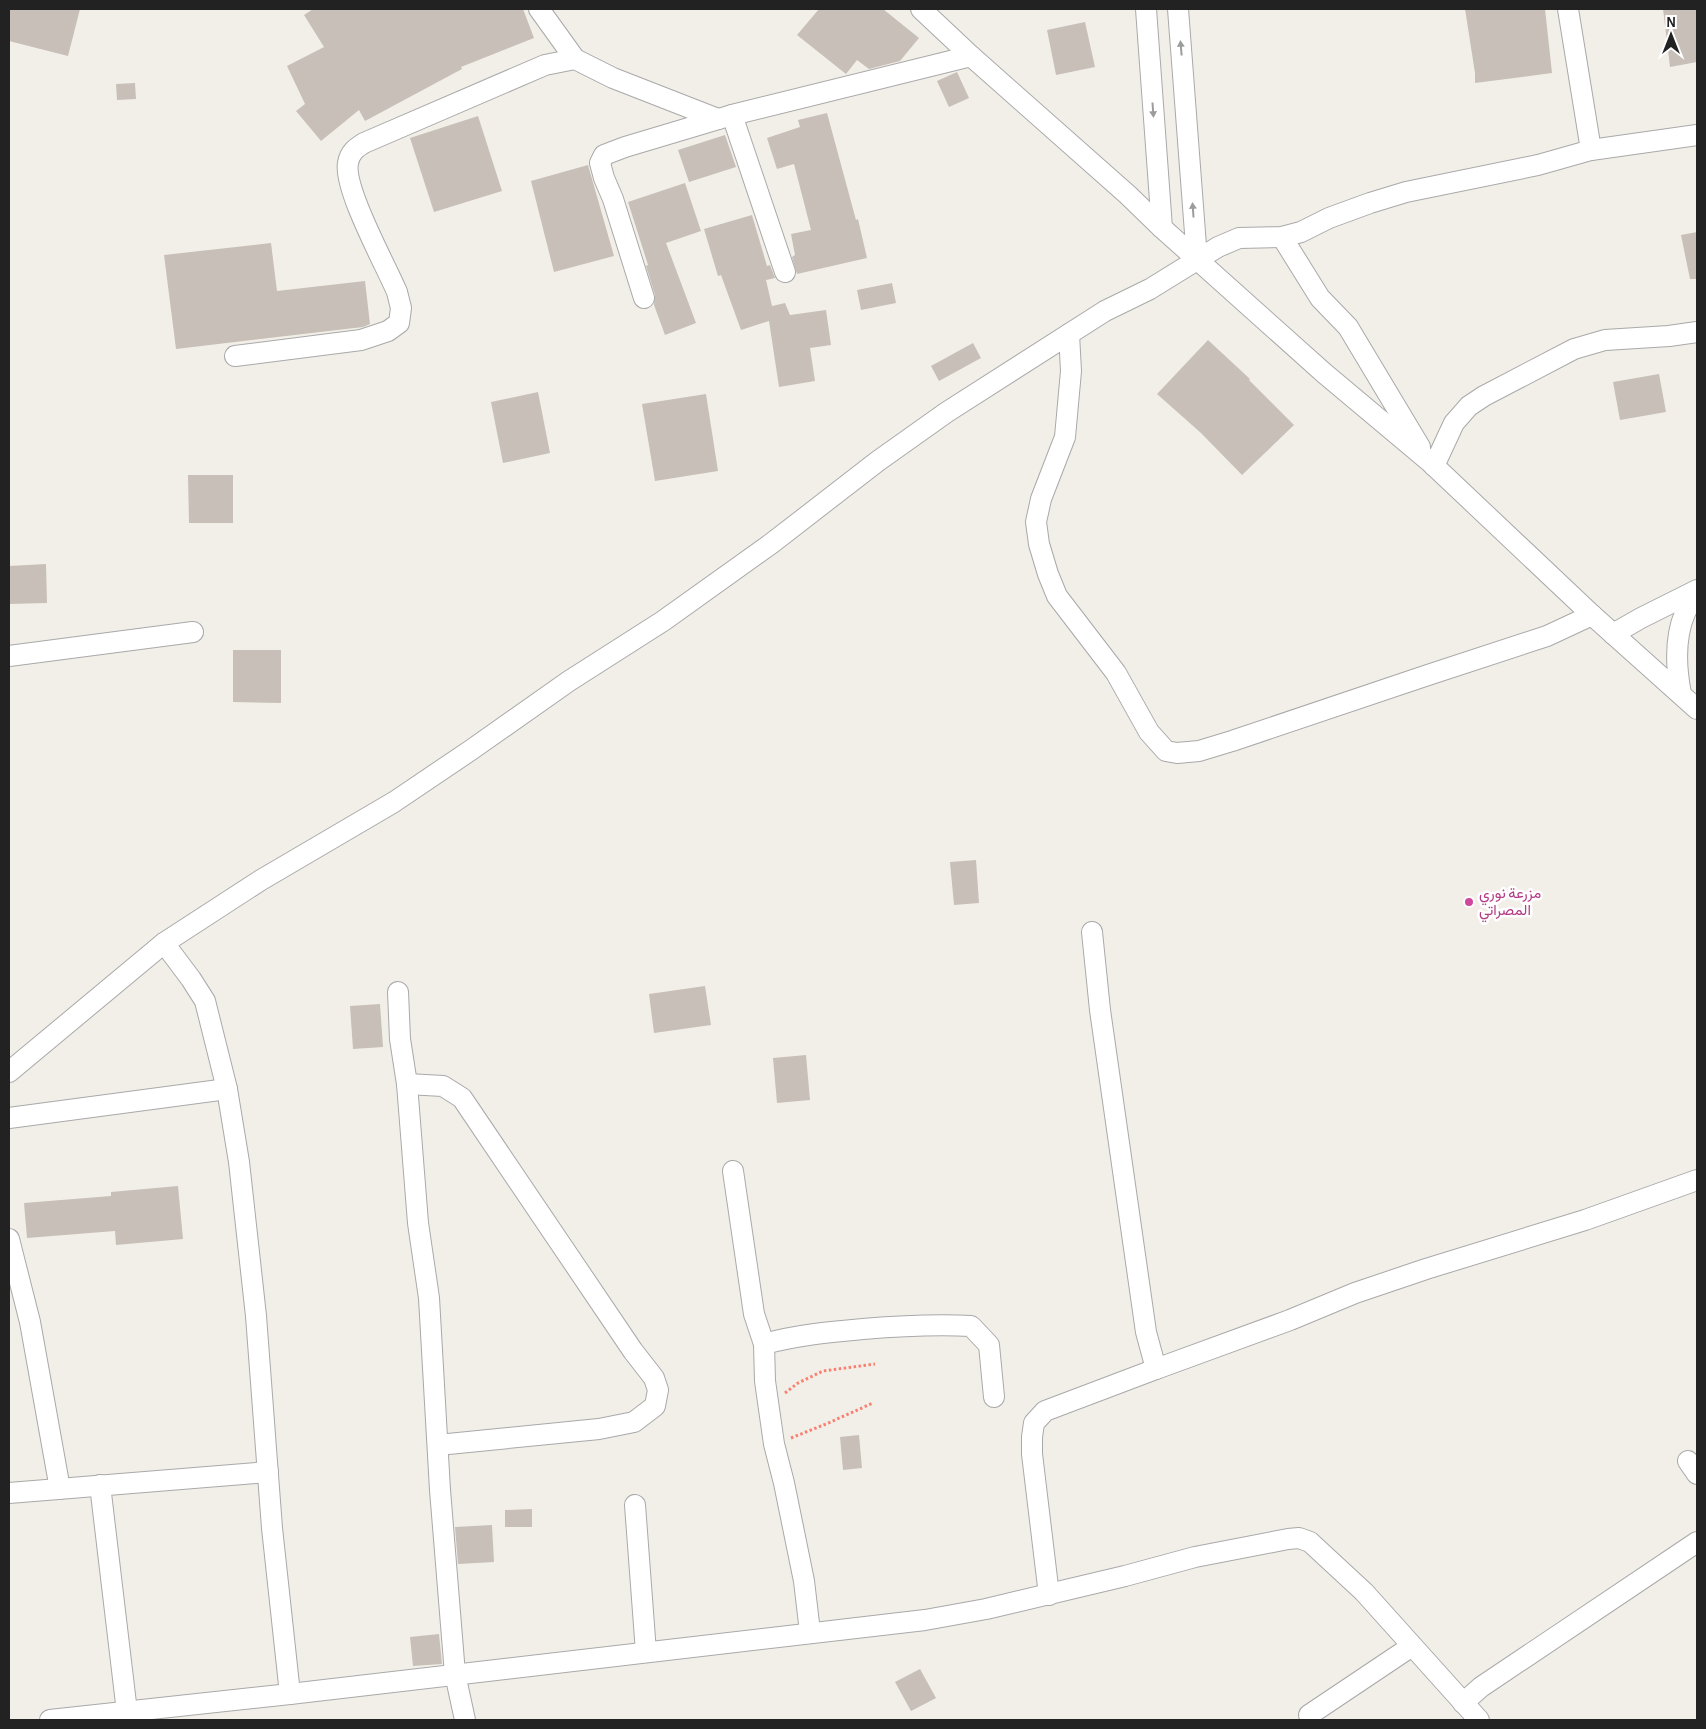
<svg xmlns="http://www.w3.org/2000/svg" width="1706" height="1729" viewBox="0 0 1706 1729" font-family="'Alegreya Sans',Vazirmatn,sans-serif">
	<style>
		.building { fill: #c7bfb8 }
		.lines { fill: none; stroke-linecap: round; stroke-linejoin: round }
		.minor-casing { stroke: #a9a9a9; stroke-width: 22 }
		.path { stroke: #fa8072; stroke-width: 3; stroke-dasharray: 2.5 2.5; stroke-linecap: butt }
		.minor { stroke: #fff; stroke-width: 20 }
		.oneway { fill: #9c9c9c }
		.hotel-dot { fill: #d1479c; stroke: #fff; stroke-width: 2 }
		.labels { text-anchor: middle; stroke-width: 5; stroke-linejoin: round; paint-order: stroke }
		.hotel-label { font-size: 15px; fill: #b23c85; stroke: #fff; text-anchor: start }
	</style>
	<rect width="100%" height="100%" fill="#f2efe9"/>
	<!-- building -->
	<g class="building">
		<path d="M9 9H80L68 56 9 41Z"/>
		<path d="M313 9H523L534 38 461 67 462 69 365 121 359 110 321 141 296 111 305 104 287 66 324 47 304 15Z"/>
		<path d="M819 9H883L919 38 900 61 869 69 857 60 846 74 797 35Z"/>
		<path d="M1465 9H1545L1552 73 1475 83V73Z"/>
		<path d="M1663 9H1697V62L1670 67Z"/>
		<path d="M1085 22 1095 67 1056 75 1047 30Z"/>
		<path d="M957 72 969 98 949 107 937 81Z"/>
		<path d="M135 83 136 99 117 100 116 84Z"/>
		<path d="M827 113 856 220 858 219 867 258 797 274 792 257 795 255 791 234 811 230 794 164 777 169 767 138 800 127 798 120Z"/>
		<path d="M478 116 502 191 434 212 410 138Z"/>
		<path d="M725 135 736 167 689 182 678 150Z"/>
		<path d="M588 165 614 256 554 272 531 181Z"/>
		<path d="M685 183 701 231 666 243 696 323 665 335 654 305 655 295 646 266 648 265 628 202Z"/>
		<path d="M752 215 767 266 770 265 775 278 766 280 772 306 785 303 790 315 826 310 831 345 810 348 815 381 779 387 769 321 741 330 721 275 718 276 704 229Z"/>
		<path d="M1697 232V279H1690L1681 235Z"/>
		<path d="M271 243 277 291 365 281 370 324 363 327 176 349 164 255Z"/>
		<path d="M892 283 896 303 861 310 857 290Z"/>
		<path d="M1208 340 1250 379 1249 380 1294 425 1242 475 1201 433 1157 394Z"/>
		<path d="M973 343 981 358 939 381 931 366Z"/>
		<path d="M1659 374 1666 412 1620 420 1613 382Z"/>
		<path d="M538 392 550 453 503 463 491 402Z"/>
		<path d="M706 394 718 471 655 481 642 404Z"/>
		<path d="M188 475H233V523H189Z"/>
		<path d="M46 564 47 603 9 604V566Z"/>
		<path d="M233 650H281V703L233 702Z"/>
		<path d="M976 860 979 903 954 905 950 862Z"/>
		<path d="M705 986 711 1025 654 1033 649 994Z"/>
		<path d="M380 1004 383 1047 353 1049 350 1006Z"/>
		<path d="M806 1055 810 1100 777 1103 773 1058Z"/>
		<path d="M178 1186 183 1239 116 1245 115 1231 27 1238 24 1203 111 1196V1192Z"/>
		<path d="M859 1435 862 1468 843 1470 840 1437Z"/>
		<path d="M532 1509V1527H505V1510Z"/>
		<path d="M492 1525 494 1562 458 1564 455 1527Z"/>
		<path d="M439 1634 442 1664 413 1666 410 1637Z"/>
		<path d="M920 1669 936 1698 911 1711 895 1682Z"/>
	</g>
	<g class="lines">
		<defs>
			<g id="minor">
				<path d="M539 9 575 59"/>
				<path d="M921 9 971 56"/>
				<path d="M1146 9 1162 228"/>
				<path d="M1178 9 1197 259"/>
				<path d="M732 115 785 272"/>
				<path d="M1591 150 1697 135"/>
				<path d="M1282 237 1320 298 1348 327 1420 447"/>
				<path d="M644 298 613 199 604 178 600 163 604 155 625 147 732 115 971 56 1128 195 1162 228 1324 373 1429 461 1592 615 1697 709"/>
				<path d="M1069 334 1071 371 1065 437 1041 499 1036 522 1039 544 1048 574 1057 596 1116 673 1149 732 1166 751 1177 753 1199 751 1232 741 1428 675 1547 636 1592 615"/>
				<path d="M235 356 361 340 388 331 399 323 401 308 397 292C386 266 343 188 348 163 350 152 356 148 364 143L545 65 575 59 613 78 718 119"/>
				<path d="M1434 466 1454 423 1469 406 1484 396 1574 349 1605 340 1669 336 1697 332"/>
				<path d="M1613 634 1641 618 1697 590"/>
				<path d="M9 656 193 632"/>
				<path d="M1681 694C1676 668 1674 639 1685 613 1688 606 1693 599 1697 593"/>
				<path d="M1092 932 1100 1010 1146 1332 1156 1369 1290 1320 1355 1293 1426 1269 1585 1220 1697 1180"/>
				<path d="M164 943 191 979 205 1001 227 1089 239 1162 256 1316 272 1528 290 1694"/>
				<path d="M398 992 400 1039 407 1084 418 1223 429 1298 440 1490 455 1674 465 1720"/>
				<path d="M9 1072 164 943 261 880 394 802 471 750 569 681 663 621 772 543 878 461 947 412 1105 311 1150 289 1218 247 1239 238 1282 237 1301 232 1329 218 1370 203 1406 192 1538 165 1591 150 1568 9"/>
				<path d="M407 1084 443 1086 462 1098 633 1351 654 1378 658 1390 655 1406 634 1422 599 1429 438 1445"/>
				<path d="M9 1118 227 1089"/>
				<path d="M733 1171 754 1314 764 1344 765 1381 774 1444 784 1483 804 1581 810 1632"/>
				<path d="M9 1239 30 1322 60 1489"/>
				<path d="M764 1344C797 1335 829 1332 863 1329 899 1326 935 1324 971 1326L989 1345 994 1397"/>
				<path d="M1688 1461 1697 1474"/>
				<path d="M100 1485 127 1712"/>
				<path d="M9 1493 268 1472"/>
				<path d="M635 1505 646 1652"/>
				<path d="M1049 1595 1032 1454V1437L1034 1423 1045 1411 1156 1369"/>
				<path d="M1463 1703 1481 1687 1697 1542"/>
				<path d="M1309 1715 1412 1646"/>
				<path d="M50 1720 290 1694 925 1620 986 1609 1125 1576 1195 1557 1288 1539 1299 1538 1310 1542 1364 1592 1479 1720"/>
			</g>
		</defs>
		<!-- minor casing -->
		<use href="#minor" class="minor-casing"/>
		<!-- path -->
		<g class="path">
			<path d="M785 1393 798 1383 823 1371 875 1364"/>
			<path d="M791 1438 826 1424 873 1403"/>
		</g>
		<!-- minor -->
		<use href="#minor" class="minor"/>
	</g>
	<!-- one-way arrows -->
	<defs><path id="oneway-solid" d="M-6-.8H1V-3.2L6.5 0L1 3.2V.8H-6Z" transform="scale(1.25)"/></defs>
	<g class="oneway">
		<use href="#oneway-solid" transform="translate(1181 48) rotate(-95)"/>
		<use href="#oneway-solid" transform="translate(1153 110) rotate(86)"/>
		<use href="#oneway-solid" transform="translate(1193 210) rotate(-94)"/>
	</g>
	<!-- markers -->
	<circle class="hotel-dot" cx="1469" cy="902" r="5"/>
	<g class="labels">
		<!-- hotel labels -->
		<g class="hotel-label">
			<text x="1479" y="898">مزرعة نوري<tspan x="1479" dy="17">المصراتي</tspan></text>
		</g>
	</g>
	<!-- border -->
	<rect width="1706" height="1729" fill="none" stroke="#222222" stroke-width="20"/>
	<!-- north arrow -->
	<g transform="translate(1671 35)" stroke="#ffffff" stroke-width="4" paint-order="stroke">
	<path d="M0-4L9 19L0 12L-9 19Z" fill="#222222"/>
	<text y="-8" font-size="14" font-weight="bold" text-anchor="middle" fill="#222222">N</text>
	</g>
</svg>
